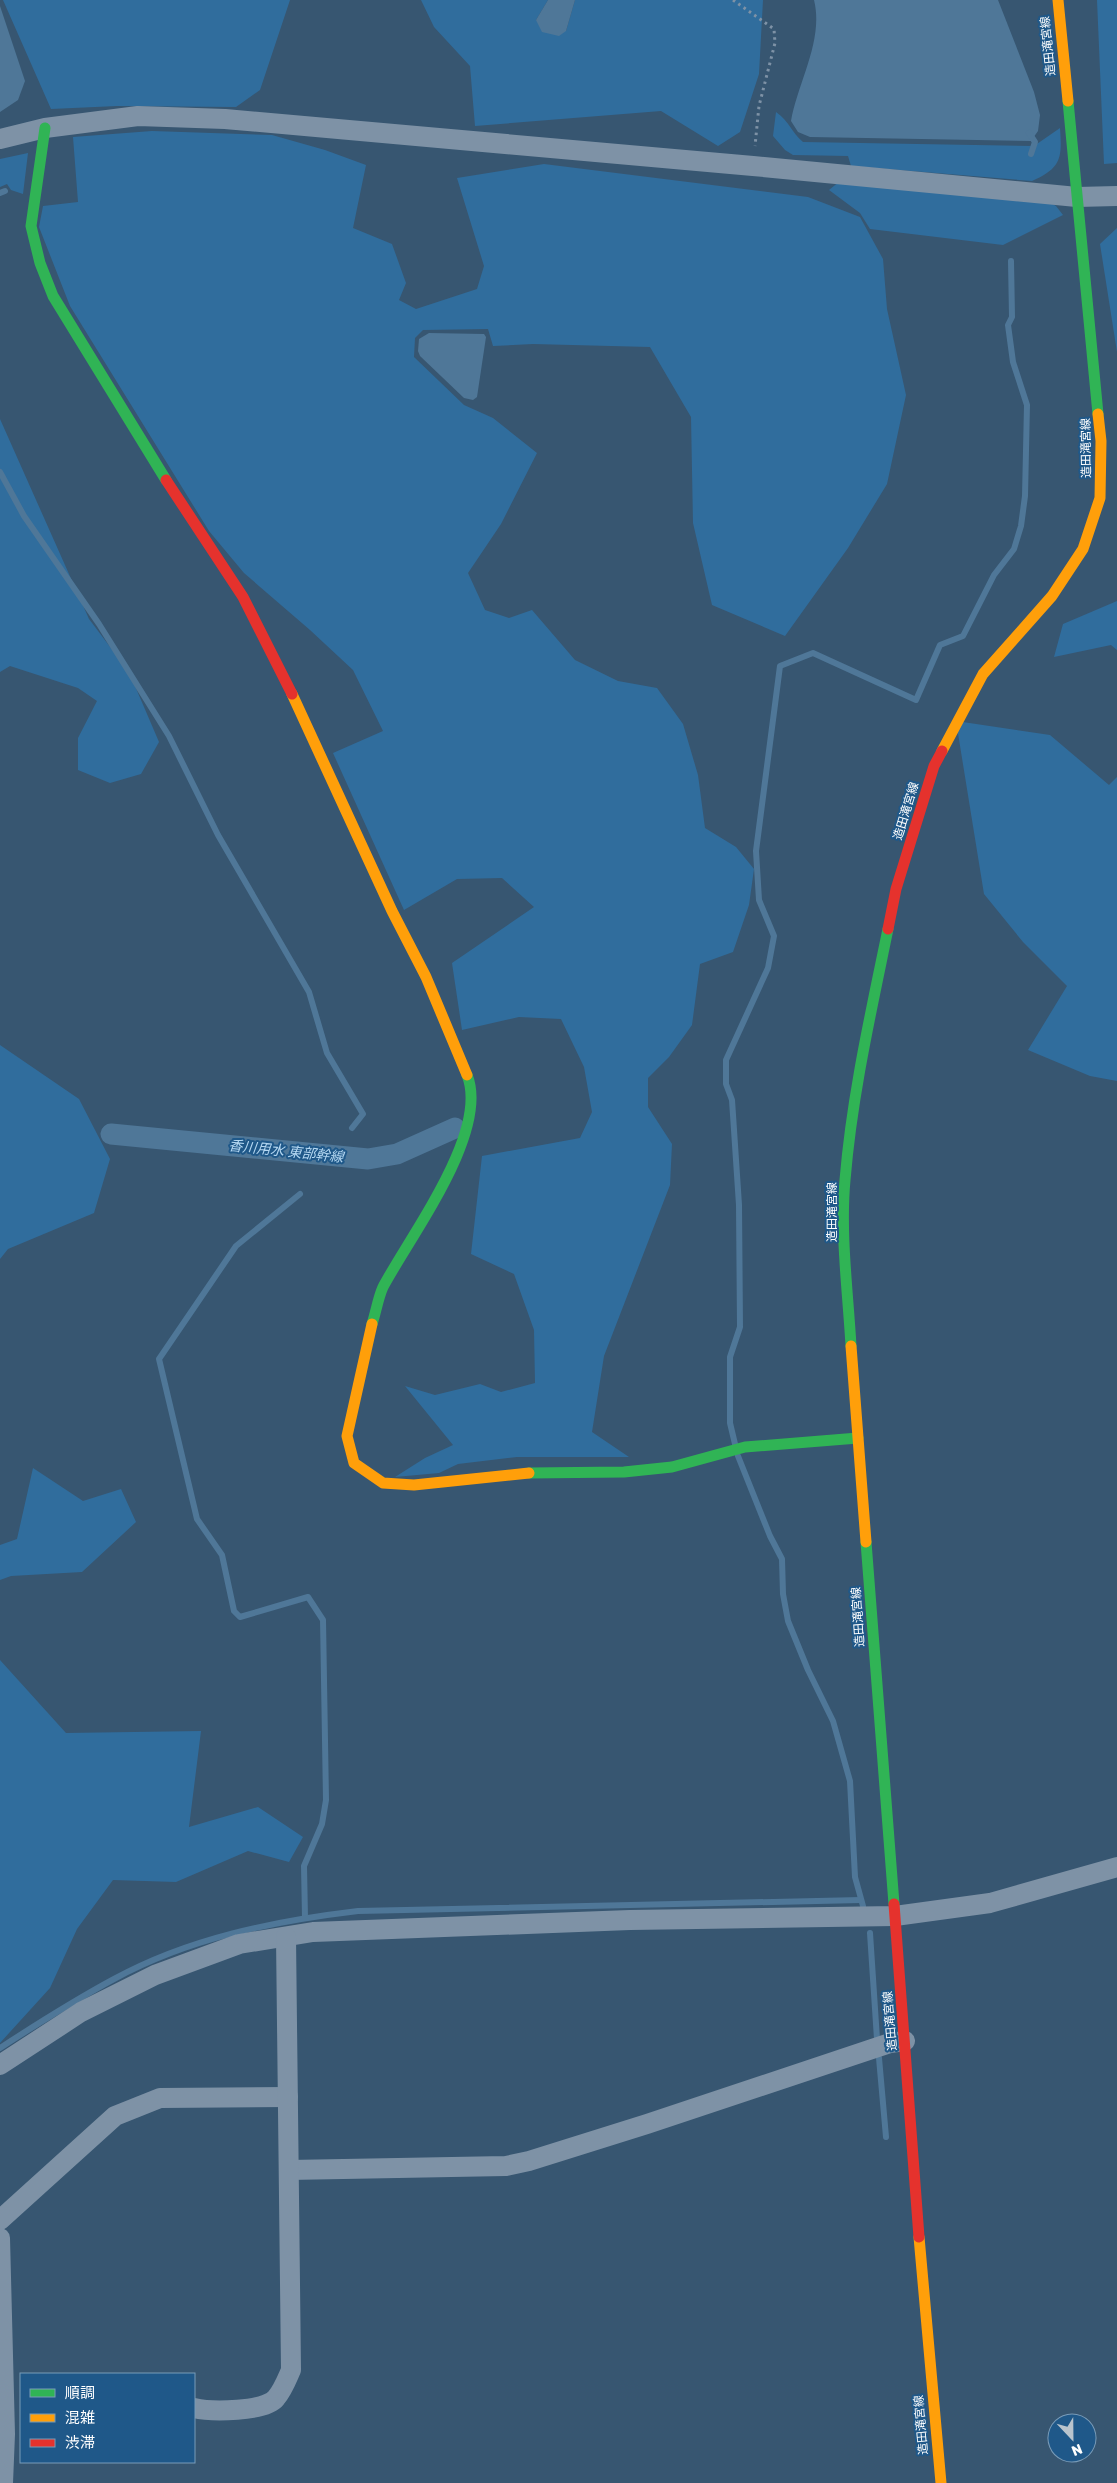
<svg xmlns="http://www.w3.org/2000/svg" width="1117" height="2483" viewBox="0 0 1117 2483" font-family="Rubik,'Noto Sans JP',sans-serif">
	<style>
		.green { fill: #306d9d }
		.water { fill: #4f7798 }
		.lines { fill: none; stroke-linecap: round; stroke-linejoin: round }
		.stream { stroke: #4f7798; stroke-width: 6 }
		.canal { stroke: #4f7798; stroke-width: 21 }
		.path { stroke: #7e92a6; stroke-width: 3; stroke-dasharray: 2.5 4; stroke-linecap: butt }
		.street { stroke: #7e92a6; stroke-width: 20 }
		.fast { stroke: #30b455; stroke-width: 11 }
		.slow { stroke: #ff9f0a; stroke-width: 11 }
		.jam { stroke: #e5322d; stroke-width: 11 }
		.labels { text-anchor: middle; stroke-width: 4; stroke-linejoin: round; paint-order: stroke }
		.street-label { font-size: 12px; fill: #fff; stroke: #1f5889 }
		.water-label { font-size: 14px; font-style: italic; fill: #b5d8f2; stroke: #1f5889 }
	</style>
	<rect width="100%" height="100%" fill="#375671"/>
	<!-- green -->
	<g class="green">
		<path d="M3 0H290L260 90 236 107 117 106 51 109Z"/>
		<path d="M421 0H548L536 20 566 31 575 0H763L759 74 740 132 718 146 661 111 475 126 470 66 434 27Z"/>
		<path d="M1097 0H1117V163L1104 164Z"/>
		<path d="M776 112C790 122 791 132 803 142L1034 146 1060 128C1062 157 1062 168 1032 181L851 166 848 156 793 155 785 150 773 136Z"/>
		<path d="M152 131 272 135 325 150 366 165 353 228 392 244 406 283 399 300 416 309 477 289 484 266 457 178 544 164 808 197 860 217 883 259 887 309 906 395 887 484 848 548 785 636 712 605 693 523 691 417 650 347 533 344 493 346 488 329 423 330 415 338 414 357 464 405 493 418 537 453 501 524 468 573 485 610 509 618 532 610 575 660 618 681 657 688 683 724 698 775 705 828 736 847 754 869 749 905 733 952 700 964 692 1025 669 1057 648 1078V1107L672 1144 670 1185 604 1356 592 1432 629 1457H517L458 1464 439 1473 395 1477 425 1458 453 1445 405 1386 435 1395 480 1384 501 1392 535 1383 534 1330 514 1274 471 1254 482 1156 580 1138 592 1112 584 1067 561 1019 519 1017 462 1030 452 963 534 907 502 878 457 879 404 910 333 753 383 731 353 670 310 630 244 573 209 531 70 306 39 227 43 206 78 202 73 137Z"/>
		<path d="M28 153 23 194 11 190 7 184 0 187V159Z"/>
		<path d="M840 181 1044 199 1056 206 1063 215 1003 245 870 229 860 213 829 190Z"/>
		<path d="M1117 228V352L1100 244Z"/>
		<path d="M0 419 89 619 129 672 159 742 141 774 110 783 78 770V738L97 701 78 688 10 666 0 672Z"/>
		<path d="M1117 601V650L1111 645 1054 657 1063 624Z"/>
		<path d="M956 721 1050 735 1109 785 1117 777V1081L1090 1076 1028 1050 1067 986 1023 942 984 894Z"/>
		<path d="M0 1045 79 1099 110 1159 94 1213 8 1249 0 1259Z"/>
		<path d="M33 1468 83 1501 121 1489 136 1522 82 1572 11 1576 0 1580V1545L17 1539Z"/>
		<path d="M0 1660 66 1733 201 1731 189 1827 258 1807 303 1837 289 1862 248 1851 176 1882 113 1880 77 1929 50 1988 0 2043Z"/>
	</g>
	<!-- water -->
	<g class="water">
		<path d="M548 0H575L566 31 559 36 542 32 536 20Z"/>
		<path d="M814 0H998L1034 92 1040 115 1038 131 1031 141 810 137 798 132 791 121C798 82 824 40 814 0Z"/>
		<path d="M0 6 25 81 18 100 0 112Z"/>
		<path d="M429 333 484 334 486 337 477 397 473 400 464 398 420 356 418 351 419 339Z"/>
	</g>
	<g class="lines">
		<!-- stream -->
		<g class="stream">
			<path d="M1029 133 1035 142 1031 154"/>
			<path d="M0 193 5 191"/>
			<path d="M0 472 24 516 99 624 169 736 218 835 309 992 327 1053 363 1114 352 1128"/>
			<path d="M300 1194 236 1246 159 1359 197 1519 222 1555 234 1611 240 1617 308 1597 323 1620 326 1800 322 1824 304 1866 305 1918"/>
			<path d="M735 1444 730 1423V1357L740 1327 739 1205 732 1100 726 1084V1060L768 968 774 936 759 900 756 851 780 666 813 653 916 700 940 645 963 636 994 575 1014 549 1021 526 1025 496 1027 405 1013 362 1008 325 1012 317 1011 261"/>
			<path d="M738 1456 770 1536 782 1559 783 1594 788 1621 808 1670 833 1721 850 1781 855 1877 863 1906"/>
			<path d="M870 1933 877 2039"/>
			<path d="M0 2048C37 2024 75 2000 114 1979 189 1938 274 1921 358 1911L861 1900"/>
			<path d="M879 2058 886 2137"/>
		</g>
		<!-- canal -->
		<path class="canal" d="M111 1134 368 1159 397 1154 455 1128"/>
		<!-- path -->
		<path class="path" d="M733 0 774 29 775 43 759 106 755 146"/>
		<!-- street -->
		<g class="street">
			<path d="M0 139 45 128 138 116 225 119 753 166 1077 197 1117 196"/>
			<path d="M0 2065 81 2012 155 1975 239 1944 313 1932 630 1920 895 1916 990 1903 1117 1867"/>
			<path d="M289 2170 506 2166 529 2161 647 2124 890 2043 905 2041"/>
			<path d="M0 2220 115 2116 160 2098 288 2097"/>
			<path d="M0 2238 5 2434 3 2483"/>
			<path d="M194 2408C211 2412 265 2412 276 2398 283 2390 287 2379 291 2370L286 1937"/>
		</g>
		<!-- fast -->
		<g class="fast">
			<path d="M1068 101 1098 414"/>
			<path d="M45 128 31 226 40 263 53 296 166 480"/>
			<path d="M372 1324C376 1312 378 1298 383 1287 410 1236 490 1132 467 1075"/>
			<path d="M851 1346C848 1292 840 1234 845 1180 852 1095 871 1012 888 929"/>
			<path d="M529 1473 624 1472 672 1467 745 1447 858 1438"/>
			<path d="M866 1542 894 1904"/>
		</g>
		<!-- slow -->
		<g class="slow">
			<path d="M1058 0 1068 101"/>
			<path d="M292 694 392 911 426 977 467 1075"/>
			<path d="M942 751 983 674 1052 596 1083 549 1100 498 1101 441 1098 414"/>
			<path d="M372 1324 347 1436 354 1463 383 1483 414 1485 529 1473"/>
			<path d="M851 1346 866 1542"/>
			<path d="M919 2237 941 2483"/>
		</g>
		<!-- jam -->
		<g class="jam">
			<path d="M166 480 243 597 292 694"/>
			<path d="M888 929 896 889 934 766 942 751"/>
			<path d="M894 1904 919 2237"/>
		</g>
	</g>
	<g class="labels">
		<!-- street labels -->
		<g class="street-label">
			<text transform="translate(1048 46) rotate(-96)" y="4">造田滝宮線</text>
			<text transform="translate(1086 448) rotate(-91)" y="4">造田滝宮線</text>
			<text transform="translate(906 811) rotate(-73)" y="4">造田滝宮線</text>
			<text transform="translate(832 1212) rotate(-90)" y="4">造田滝宮線</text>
			<text transform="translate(858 1617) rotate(-94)" y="4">造田滝宮線</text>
			<text transform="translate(890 2021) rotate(-95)" y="4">造田滝宮線</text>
			<text transform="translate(921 2425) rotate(-95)" y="4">造田滝宮線</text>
		</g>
		<!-- water labels -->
		<g class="water-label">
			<text transform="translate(286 1151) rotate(6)" y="5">香川用水 東部幹線</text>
		</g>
	</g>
	<!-- legend -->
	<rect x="20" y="2373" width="175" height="90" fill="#1f5889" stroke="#799bb8"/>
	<rect x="30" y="2389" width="25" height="8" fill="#30b455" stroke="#799bb8"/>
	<text x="65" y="2398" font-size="15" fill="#ffffff">順調</text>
	<rect x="30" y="2414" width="25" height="8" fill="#ff9f0a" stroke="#799bb8"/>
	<text x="65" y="2423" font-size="15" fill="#ffffff">混雑</text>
	<rect x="30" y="2439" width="25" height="8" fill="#e5322d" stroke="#799bb8"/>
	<text x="65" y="2448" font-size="15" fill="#ffffff">渋滞</text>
	<!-- north arrow -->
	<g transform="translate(1072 2438) rotate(158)"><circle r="24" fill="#1f5889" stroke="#799bb8"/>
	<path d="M0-4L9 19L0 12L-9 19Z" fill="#b9c4cd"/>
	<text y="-8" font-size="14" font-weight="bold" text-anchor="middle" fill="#ffffff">N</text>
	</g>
</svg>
